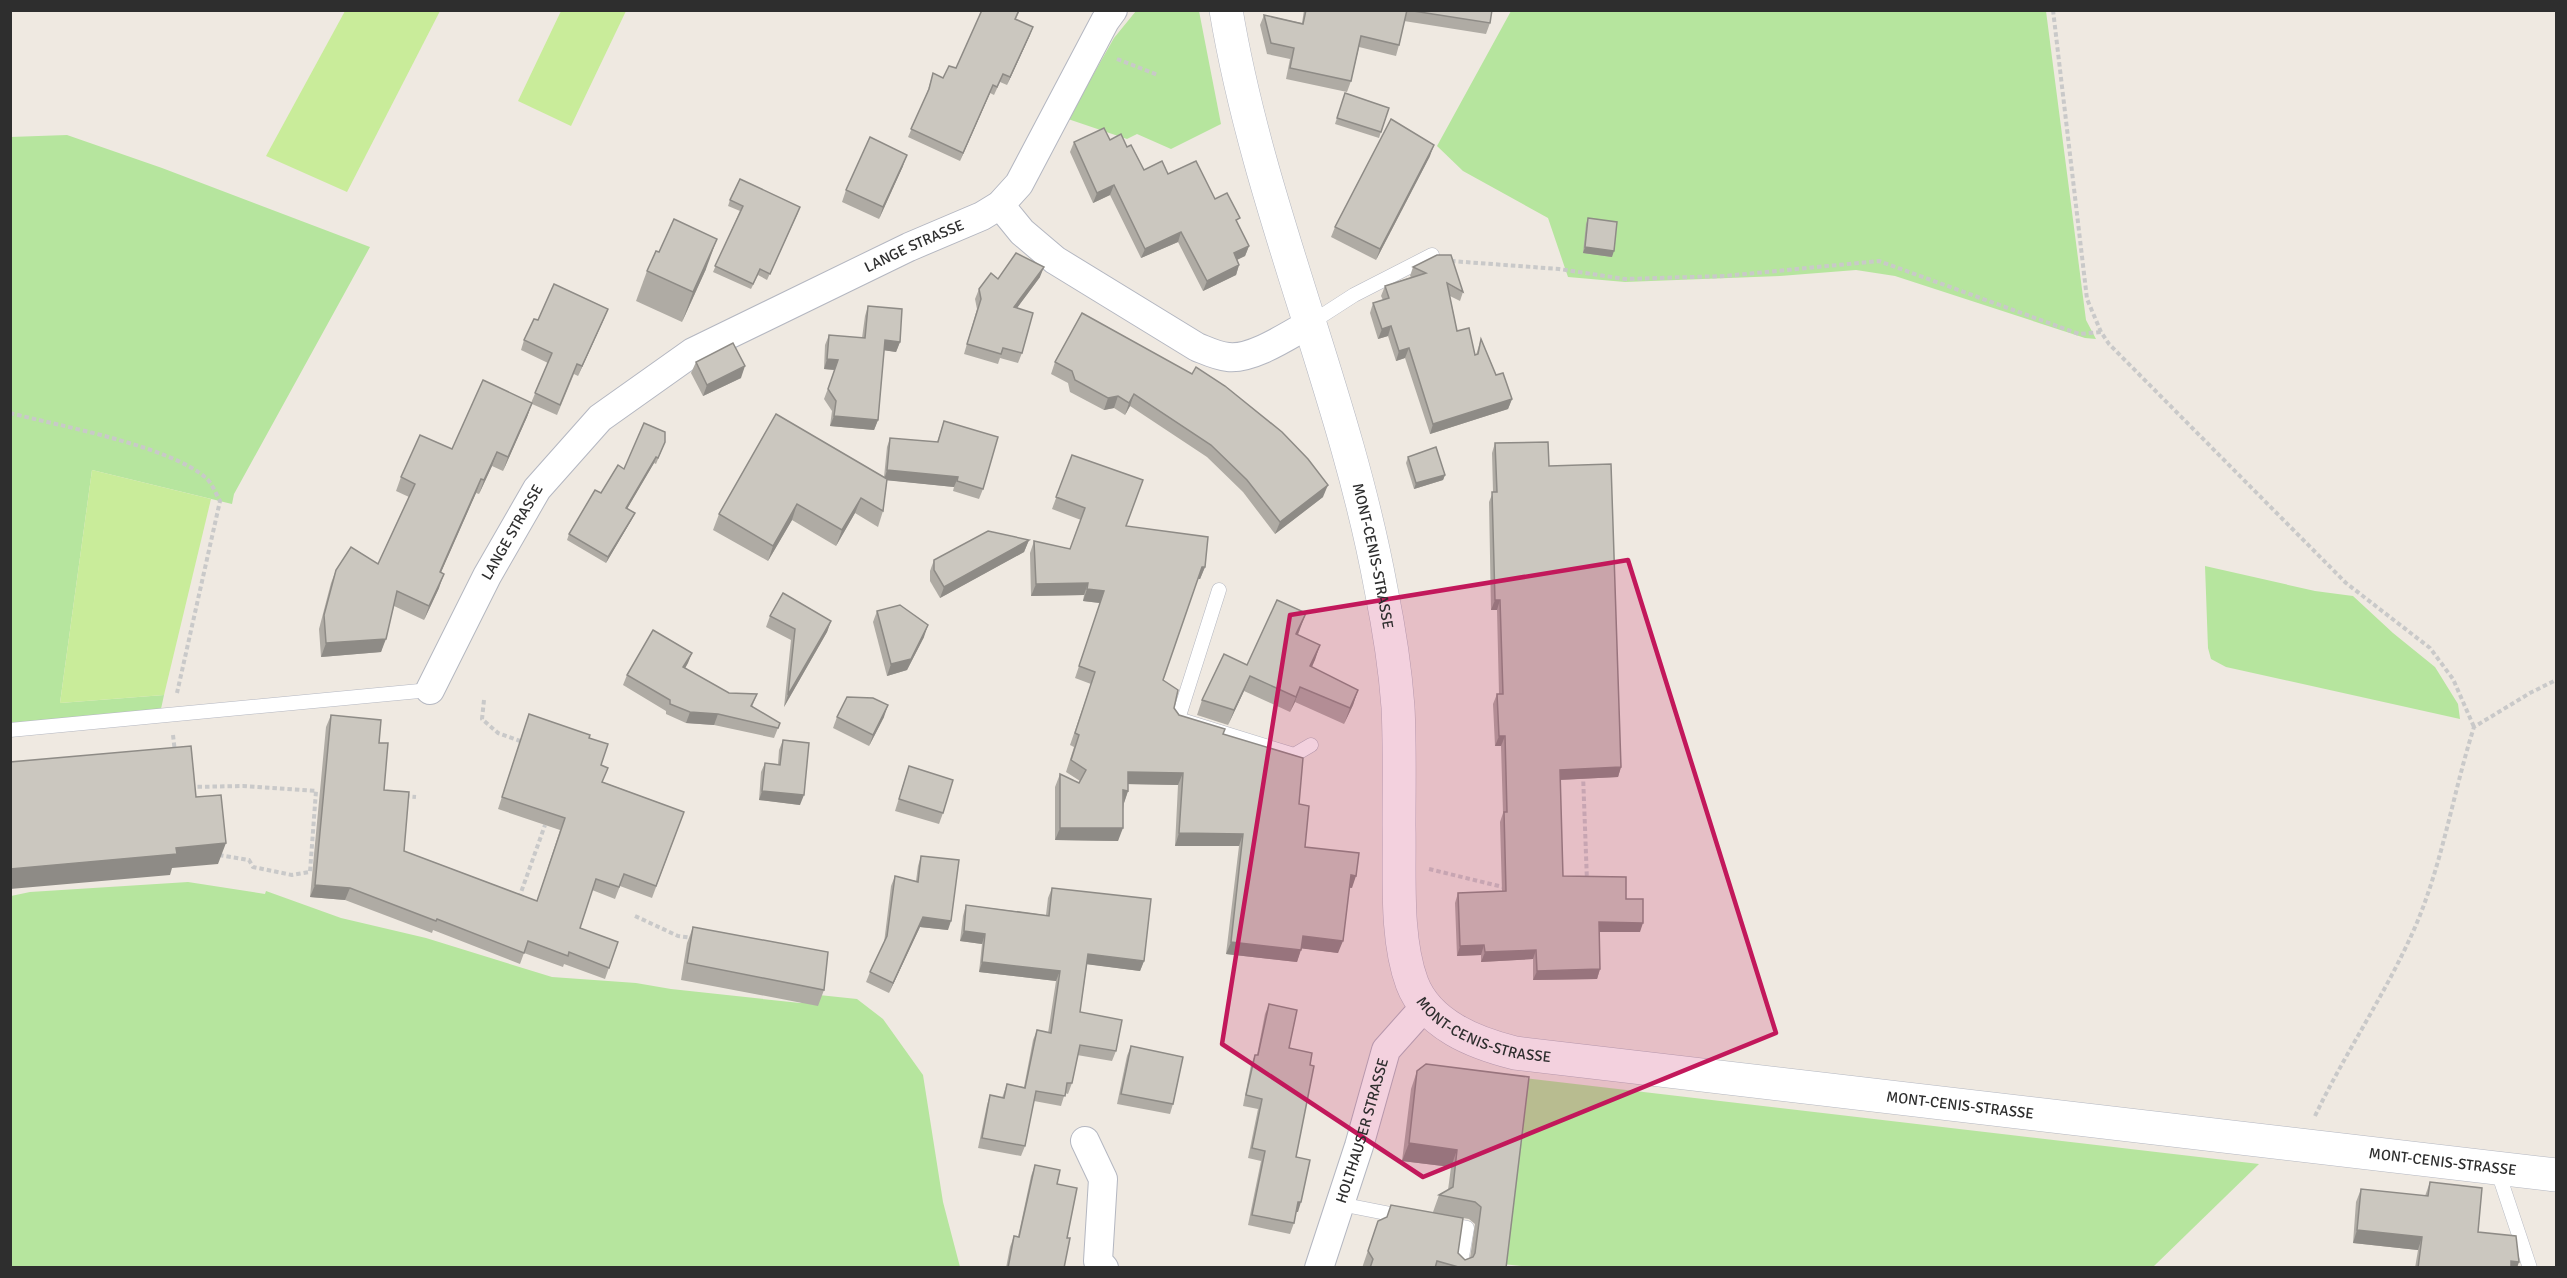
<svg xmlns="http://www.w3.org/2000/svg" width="2567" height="1278" font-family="Signika,sans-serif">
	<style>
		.green { fill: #b6e59e }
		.pitch { fill: #c9ec9a }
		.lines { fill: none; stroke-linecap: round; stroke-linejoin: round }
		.lane-casing { stroke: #b4b7c1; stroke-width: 15 }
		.street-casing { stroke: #b4b7c1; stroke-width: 30 }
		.secondary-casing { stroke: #b4b7c1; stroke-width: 34 }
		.path { stroke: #c9c9c9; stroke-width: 4; stroke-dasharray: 4.5 3; stroke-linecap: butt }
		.lane { stroke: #fff; stroke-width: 14 }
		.street { stroke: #fff; stroke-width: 28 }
		.secondary { stroke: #fff; stroke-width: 33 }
		.wall { fill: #afaba4; fill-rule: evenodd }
		.shaded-wall { fill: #8e8b86 }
		.building { fill: #cbc7bf; stroke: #8e8b86; stroke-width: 1.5 }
		.marked { fill: #c2185b; fill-opacity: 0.2; stroke: #c2185b; stroke-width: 4.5; stroke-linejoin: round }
		.labels { text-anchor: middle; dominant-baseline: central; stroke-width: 5; stroke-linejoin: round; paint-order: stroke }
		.street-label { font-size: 15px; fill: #2e2e2e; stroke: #fff }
	</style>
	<rect width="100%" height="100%" fill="#efe9e1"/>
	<g class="green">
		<path d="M1136,11H1199L1221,124L1171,149L1137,134L1127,139L1068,119L1114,38Z"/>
		<path d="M1511,11H2046L2086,320L2096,339L2085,338L1895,276L1856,270L1780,276L1625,282L1568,277L1548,218L1463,171L1437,146Z"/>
		<path d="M67,135L162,168L370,247L234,494L232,504L92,470L60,703L164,695L161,709L11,723L10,137Z"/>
		<path d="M2205,566L2315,591L2353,596L2393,633L2435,667L2458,704L2460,719L2226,667L2211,659L2208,648Z"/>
		<path d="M188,882L265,894L266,891L341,918L426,938L552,977L636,983L671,989L800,1003L819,995L857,999L883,1019L923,1075L943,1202L960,1267L11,1268V896L30,892Z"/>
		<path d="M1524,1078L2259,1164L2153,1267L1539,1268L1502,1264Z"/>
	</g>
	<g class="pitch">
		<path d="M345,11H440L347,192L266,156Z"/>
		<path d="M561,11H626L571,126L518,101Z"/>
		<path d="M92,470L211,499L164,695L60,703Z"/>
	</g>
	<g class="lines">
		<defs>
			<g id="lane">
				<path d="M1309,324L1354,295L1432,255"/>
				<path d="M1219,590L1178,719L1294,755L1311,745"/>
				<path d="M10,730L430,690"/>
				<path d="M2497,1169L2530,1268"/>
				<path d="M1340,1204L1406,1217"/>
				<path d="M1445,1224L1467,1228L1460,1268"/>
			</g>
			<g id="street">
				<path d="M1000,205L1022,232L1055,260L1197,347C1207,351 1217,356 1228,357C1252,360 1289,335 1309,324"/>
				<path id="s1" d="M430,690L487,576L537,489L600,418L693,352L909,247L982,216L1000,205L1019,184L1105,21L1113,10"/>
				<path d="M1085,1141L1103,1179L1098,1261L1104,1268"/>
				<path id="s2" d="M1319,1268L1359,1146L1386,1050L1426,1005"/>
			</g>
			<g id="secondary">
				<path id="s3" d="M1226,10C1259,208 1345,392 1381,589C1389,628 1395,667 1398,707C1400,746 1399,786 1399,826C1400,875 1395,937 1412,983C1428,1025 1475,1043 1515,1053L2556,1175"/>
			</g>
		</defs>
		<use href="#lane" class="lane-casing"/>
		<use href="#street" class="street-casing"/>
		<use href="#secondary" class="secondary-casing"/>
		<g class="path">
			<path d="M2053,10L2087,299L2101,332L2109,344L2346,583L2430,648L2453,679L2474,727"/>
			<path d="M1117,59L1158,75"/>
			<path d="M1451,261L1559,269L1625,279L1725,276L1879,261L2079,334L2101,332"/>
			<path d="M10,413C60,426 170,446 206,478C212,483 216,494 220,501L177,693"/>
			<path d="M484,700L482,719L498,733L520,741"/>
			<path d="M173,735L175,752"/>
			<path d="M1583,774L1587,881"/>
			<path d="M190,787L243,786L317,791"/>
			<path d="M405,796L416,797"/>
			<path d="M219,855L249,860L253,867L292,875L310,872L316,791"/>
			<path d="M1429,869L1507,888"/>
			<path d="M519,898L545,825"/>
			<path d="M635,916L678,936L693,938"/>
			<path d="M2315,1116C2346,1051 2387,992 2416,925C2443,861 2453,793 2474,727L2530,693L2556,680"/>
		</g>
		<use href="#lane" class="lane"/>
		<use href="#street" class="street"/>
		<use href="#secondary" class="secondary"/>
	</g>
	<g class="wall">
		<path d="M1020,10L1016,19L1030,35L1007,85L1000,82L994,95L990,93L960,161L908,137L927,93L933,73L943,78L956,68Z"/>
		<path d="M1304,10H1492L1490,23L1486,34L1404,21L1399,45L1396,56L1359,47L1351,81L1347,92L1286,79L1290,59L1267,54L1260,25L1264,15L1302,23Z"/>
		<path d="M1345,93L1389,108L1379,138L1335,124Z"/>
		<path d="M1110,140L1127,147L1144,170L1168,174L1215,199L1238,224L1249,246L1245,256L1237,260L1239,265L1236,275L1203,291L1178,242L1141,258L1110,195L1093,203L1070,152L1074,142Z"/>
		<path d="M1430,156L1376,260L1331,237L1335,227Z"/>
		<path d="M903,166L879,219L842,202L846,190Z"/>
		<path d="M730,200L798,213L767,280L758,275L751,289L713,272L740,211L728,206Z"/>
		<path d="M1588,218L1612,257L1583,253L1586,224Z"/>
		<path d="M1413,267L1463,292L1460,301L1450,296L1457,331L1475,355H1476L1481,339L1496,375L1512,399L1508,409L1430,434L1405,358L1396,361L1388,336L1378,339L1370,313L1373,303L1383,300L1381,296L1385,286L1411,277L1410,276Z"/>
		<path d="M706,269L682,322L636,301L647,271Z"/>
		<path d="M1040,277L1017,308L1022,353L1018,363L1000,358L998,364L964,354L977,309L975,299L979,289L998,279Z"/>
		<path d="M868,306L900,342L896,352L884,350L878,420L874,430L830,426L832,411L824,399L835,370L824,369L825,345L829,335L862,338L865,316Z"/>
		<path d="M608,309L578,376L574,374L557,415L532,404L527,417L503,471L492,466L479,494L476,493L441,572L439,588L424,620L394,606L381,652L321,657L319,629L331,583L336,570L378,564L409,497L396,491L401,477L531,403L548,363L521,350L524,340L538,320Z"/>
		<path d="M1082,313L1323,497L1275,534L1243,492L1207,457L1130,406L1125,415L1114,408L1104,410L1070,392L1068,383L1051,374L1055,362Z"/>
		<path d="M696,362L741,378L703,396L691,373Z"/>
		<path d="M944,421L983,489L979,499L953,491L954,487L887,480L883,511L878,527L855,513L836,546L792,520L768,561L713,530L719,514L884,477L887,447L890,438L937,442Z"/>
		<path d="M665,442L656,464L654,463L627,509L632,519L606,563L567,540L569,534L601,493L624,469Z"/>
		<path d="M1495,443L1549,466L1621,767L1618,777L1560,780L1563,876L1626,899L1640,932H1599L1600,969L1597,979L1533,980V959L1481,962V955L1457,956L1455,903L1458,893L1502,892L1500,822L1503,813L1501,746H1495L1493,704L1497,694H1499L1497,610H1491L1489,502L1493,492L1492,453Z"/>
		<path d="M1072,455L1126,526L1205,567L1200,579H1197L1163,680L1174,708L1179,715L1223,734L1299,804L1305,847L1352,888H1349L1338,953L1301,948L1297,962L1226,954L1239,846H1175L1178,785L1128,784V791L1124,803L1118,841L1055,840V787L1060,774L1079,783L1080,781L1066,772L1074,747L1070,745L1091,684L1075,678L1100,603L1083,601L1084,595L1031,596L1030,553L1034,541L1070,549L1081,520L1052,509Z"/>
		<path d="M1408,457L1445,475L1443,480L1414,489L1406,463Z"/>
		<path d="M1029,540L1024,552L940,598L930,581V571L934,560Z"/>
		<path d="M877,611L924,637L907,670L887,676L873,622Z"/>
		<path d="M770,616L831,621L827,632L784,707L791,640L766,627Z"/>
		<path d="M1300,629L1298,635L1320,645L1312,667L1358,690L1353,705L1344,724L1295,702L1290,712L1244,691L1228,725L1197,715L1202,700L1247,665Z"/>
		<path d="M692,653L685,668L729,693L757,694L752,707L780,723L774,738L714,725L686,723L666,714V711L623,685L627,675Z"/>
		<path d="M331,715L379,743L384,790L404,851L537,901L560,830L498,809L525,726L589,738L601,765L603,782L684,812L652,898L620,886L615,899L592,890L580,928L618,942L605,979L564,964L563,967L524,953L520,964L433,930L432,933L345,900L310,897L326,727Z"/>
		<path d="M837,717H884L869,746L833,728Z"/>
		<path d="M783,740L800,805L759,800L761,772L765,763L778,764L779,750Z"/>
		<path d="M909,766L943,813L939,824L895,811Z"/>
		<path d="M921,856L948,930L920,927L889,993L866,982L870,972L884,943L891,886L895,876L916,881L918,866Z"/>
		<path d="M1052,888L1144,961L1140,971L1087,964L1080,1012L1116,1051L1112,1061L1077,1055L1072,1083L1068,1094L1065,1093L1061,1106L1034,1101L1025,1146L1021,1156L978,1148L987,1105L990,1095L1002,1098L1007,1084L1024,1087L1033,1040L1037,1030L1048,1033L1056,981L979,972L982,944L960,941L963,916L966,905L1046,915L1048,898Z"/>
		<path d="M693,927L824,990L818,1006L681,980L687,943Z"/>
		<path d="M1269,1004L1289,1048L1310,1065L1296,1157L1298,1212H1296L1294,1223L1290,1234L1248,1225L1261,1161L1248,1158L1258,1109L1243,1106L1251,1065L1255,1055H1257L1265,1014Z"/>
		<path d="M1131,1046L1173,1104L1170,1114L1117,1104L1127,1056Z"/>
		<path d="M1426,1064L1506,1268H1362L1378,1221L1433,1212L1439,1195L1448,1190L1451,1167L1402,1161L1411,1089L1417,1071ZM1463,1218L1469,1219L1475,1224L1470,1258L1465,1260L1458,1253Z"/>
		<path d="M1035,1165L1067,1238L1064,1268H1006L1010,1247L1014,1236L1018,1237L1031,1176Z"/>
		<path d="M2430,1182L2478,1232L2517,1268H2415L2418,1250L2353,1243L2356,1202L2361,1189L2425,1196Z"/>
	</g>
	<g class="shaded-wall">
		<path d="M1033,27L1030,35L1007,85L1010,77Z"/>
		<path d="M993,85L990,93L960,161L963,153Z"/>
		<path d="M1434,145L1430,156L1376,260L1380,249Z"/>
		<path d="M907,155L903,166L879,219L883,207Z"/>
		<path d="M1114,185L1110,195L1093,203L1097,193Z"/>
		<path d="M1181,232L1178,242L1141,258L1145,249Z"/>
		<path d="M717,239L706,269L682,322L693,292Z"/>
		<path d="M1249,246L1245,256L1230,263L1234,253Z"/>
		<path d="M1585,247L1614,251L1612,257L1583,253Z"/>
		<path d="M1239,265L1236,275L1203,291L1207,281Z"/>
		<path d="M1044,267L1040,277L1011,316L1014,307Z"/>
		<path d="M608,309L604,319L578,376L582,366Z"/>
		<path d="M1391,326L1388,336L1378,339L1382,329Z"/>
		<path d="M885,340L900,342L896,352L882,350Z"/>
		<path d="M1409,348L1405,358L1396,361L1399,351Z"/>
		<path d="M827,359L838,360L835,370L824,369Z"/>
		<path d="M745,366L741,378L703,396L707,385Z"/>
		<path d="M1134,394L1130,406L1125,415L1129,403Z"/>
		<path d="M1118,396L1114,408L1104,410L1108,398Z"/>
		<path d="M1512,399L1508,409L1430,434L1433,424Z"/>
		<path d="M532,403L527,417L503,471L508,457Z"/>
		<path d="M834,416L878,420L874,430L830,426Z"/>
		<path d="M497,452L492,466L479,494L484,480Z"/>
		<path d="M656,457L654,463L624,514L626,508Z"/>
		<path d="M887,470L958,477L954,487L884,480Z"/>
		<path d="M1445,475L1443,480L1414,489L1416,483Z"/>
		<path d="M481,479L476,493L435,586L446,558Z"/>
		<path d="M1328,485L1323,497L1275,534L1280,522Z"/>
		<path d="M861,498L855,513L836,546L842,530Z"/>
		<path d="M797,504L792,520L768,561L773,546Z"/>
		<path d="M635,513L632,519L606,563L608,557Z"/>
		<path d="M1029,540L1024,552L940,598L944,587Z"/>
		<path d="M1202,567H1205L1200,579H1197Z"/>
		<path d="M444,574L439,588L424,620L429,606Z"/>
		<path d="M1088,583L1084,595L1031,596L1036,584Z"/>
		<path d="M1087,589L1104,591L1100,603L1083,601Z"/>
		<path d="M1495,600H1500L1497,610H1491Z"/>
		<path d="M1306,613L1300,629L1291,649L1296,634Z"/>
		<path d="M831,621L827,632L784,707L788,695Z"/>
		<path d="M928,625L924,637L907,670L887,676L891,664Z"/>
		<path d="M386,639L381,652L321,657L326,643Z"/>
		<path d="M1320,645L1315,660L1305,681L1310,666Z"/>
		<path d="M692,653L688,663L680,677L683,667Z"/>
		<path d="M1250,676L1244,691L1228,725L1234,710Z"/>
		<path d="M1300,687L1295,702L1290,712Z"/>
		<path d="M1358,690L1353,705L1344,724L1350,708Z"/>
		<path d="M888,705L884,717L869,746L873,735Z"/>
		<path d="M690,712L718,714L714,725L686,723Z"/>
		<path d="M1499,736H1505L1501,746H1495Z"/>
		<path d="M1621,767L1618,777L1557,780L1560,770Z"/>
		<path d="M1128,772L1183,773L1178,785L1124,784Z"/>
		<path d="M1123,790L1128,791L1124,803Z"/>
		<path d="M762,791L804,795L800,805L759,800Z"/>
		<path d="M1060,828H1123L1118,841L1055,840Z"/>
		<path d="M1179,833L1243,834L1239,846H1175Z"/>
		<path d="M226,843L218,864L172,868L170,875L10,889V869L176,848Z"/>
		<path d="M1351,875L1356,876L1352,888L1347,887Z"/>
		<path d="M315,885L350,888L345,900L310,897Z"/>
		<path d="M923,917L951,921L948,930L920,927L889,993L893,983Z"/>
		<path d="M1599,922L1643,923L1640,932H1595Z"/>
		<path d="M964,931L985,934L982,944L960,941Z"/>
		<path d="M1303,936L1343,941L1338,953L1298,948Z"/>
		<path d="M1231,942L1301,950L1297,962L1226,954Z"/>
		<path d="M1484,945L1481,955L1457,956L1460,946Z"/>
		<path d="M1536,950L1533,959L1481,962L1485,952Z"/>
		<path d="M1088,954L1144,961L1140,971L1085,964Z"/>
		<path d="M982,962L1060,971L1056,981L979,972Z"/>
		<path d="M1600,969L1597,979L1533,980L1537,971Z"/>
		<path d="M1409,1143L1457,1150L1451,1167L1402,1161Z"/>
		<path d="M1298,1202H1301L1298,1212H1294Z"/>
		<path d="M2357,1230L2422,1237L2418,1250L2353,1243Z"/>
		<path d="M2511,1261L2519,1262L2517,1268H2509Z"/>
	</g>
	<g class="building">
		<path d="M982,10H1019L1015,19L1033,27L1010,77L1003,74L997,87L993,85L963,153L911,129L929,89L933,73L943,78L949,66L956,68Z"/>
		<path d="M1306,10H1407L1399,45L1361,36L1351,81L1290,68L1294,48L1271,43L1264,15L1303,24Z"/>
		<path d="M1407,10H1492L1490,23Z"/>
		<path d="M1345,93L1389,108L1381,132L1337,118Z"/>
		<path d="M1391,119L1434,145L1380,249L1335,227Z"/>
		<path d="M1104,128L1110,140L1121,134L1127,147L1131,145L1144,170L1162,161L1168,174L1196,161L1215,199L1227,193L1240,218L1236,220L1249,246L1234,253L1239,265L1207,281L1181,232L1145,249L1114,185L1097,193L1074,142Z"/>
		<path d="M870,137L907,155L883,207L846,190Z"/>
		<path d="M740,179L800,207L770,274L760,269L753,284L715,266L743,206L730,200Z"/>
		<path d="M1588,218L1617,222L1614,251L1585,247Z"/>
		<path d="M674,219L717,239L693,292L647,271L656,251L659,252Z"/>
		<path d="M1016,253L1044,267L1014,307L1033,313L1022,353L1003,348L1001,354L967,344L981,299L979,289L991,273L998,279Z"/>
		<path d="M1437,255H1451L1463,292L1447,283L1457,331L1469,328L1475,355L1478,354L1481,339L1496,375L1503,373L1512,399L1433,424L1409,348L1399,351L1391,326L1382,329L1373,303L1389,298L1385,286L1426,273L1413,267Z"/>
		<path d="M554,284L608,309L582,366L577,364L560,405L535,393L552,353L524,340L534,319L538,320Z"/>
		<path d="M868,306L902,309L900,342L885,340L878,420L834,416L836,401L828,389L838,360L827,359L829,335L865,338Z"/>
		<path d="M1082,313L1192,374L1196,367L1225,386L1282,432L1308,459L1328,485L1280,522L1247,480L1211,445L1134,394L1129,403L1118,396L1108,398L1075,380L1072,371L1055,362Z"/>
		<path d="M733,343L745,366L707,385L696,362Z"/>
		<path d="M483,380L532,403L508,457L497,452L484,480L481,479L446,558L440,572L444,574L429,606L397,591L386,639L326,643L324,615L336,570L351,547L378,564L415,484L401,477L420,435L452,449Z"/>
		<path d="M776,414L887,479L883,511L861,498L842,530L797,504L773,546L719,514Z"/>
		<path d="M944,421L998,437L983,489L957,481L958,477L887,470L890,438L938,442Z"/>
		<path d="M644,423L665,432V442L658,458L656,457L626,508L635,513L608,557L569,534L595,490L601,493L618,465L624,469Z"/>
		<path d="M1548,442L1549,466L1611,464L1621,767L1560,770L1563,876L1626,877V899H1643V923L1599,922L1600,969L1537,971L1536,950L1485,952L1484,945L1460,946L1458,893L1506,891L1504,812H1507L1505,736H1499L1497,694H1503L1500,600H1495L1492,492H1497L1495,443Z"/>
		<path d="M1436,447L1445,475L1416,483L1408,457Z"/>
		<path d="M1072,455L1143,480L1126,526L1208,537L1205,567H1202L1163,680L1178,690L1174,708L1179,715L1225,729L1223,734L1303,758L1299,804L1309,806L1305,847L1359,853L1356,876L1351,875L1343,941L1303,936L1301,950L1231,942L1243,834L1179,833L1183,773L1128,772V791L1123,790V828H1060V774L1079,783L1086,770L1071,760L1079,735L1075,733L1095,672L1079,666L1104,591L1087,589L1088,583L1036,584L1034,541L1070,549L1085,508L1056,497Z"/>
		<path d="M988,531L1029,540L944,587L934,570V560Z"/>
		<path d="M783,593L831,621L788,695L795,629L770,616Z"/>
		<path d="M1277,600L1306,613L1296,634L1320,645L1310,666L1358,690L1350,708L1300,687L1296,697L1250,676L1234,710L1202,700L1224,654L1247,665Z"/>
		<path d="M900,605L928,625L911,659L891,664L877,611Z"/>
		<path d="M653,630L692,653L683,667L729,693L757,694L751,706L780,723L778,728L718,714L690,712L670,704V700L627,675Z"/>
		<path d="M847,697L873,698L888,705L873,735L837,717Z"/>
		<path d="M529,714L590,735L589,738L608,744L601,765L608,768L602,782L684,812L656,886L624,874L619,887L596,879L580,928L618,942L609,968L569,952L568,956L528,941L524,953L437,919L436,921L350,888L315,885L331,715L381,720L379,743H388L384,790L409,792L404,851L537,901L565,818L502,797Z"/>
		<path d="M783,740L809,743L804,795L762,791L765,763L780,765Z"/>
		<path d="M191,746L196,797L221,795L226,843L176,848L177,854L10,869V762Z"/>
		<path d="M909,766L953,780L943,813L899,799Z"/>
		<path d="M921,856L959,860L951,921L923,917L893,983L870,972L887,936L895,876L918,882Z"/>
		<path d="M1052,888L1151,899L1144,961L1088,954L1080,1012L1122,1020L1116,1051L1080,1045L1072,1083H1067L1065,1096L1036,1091L1025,1146L982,1138L990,1095L1004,1098L1007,1084L1025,1088L1037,1030L1051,1033L1060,971L982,962L985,934L964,931L966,905L1049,916Z"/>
		<path d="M693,927L828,952L824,990L687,963Z"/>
		<path d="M1269,1004L1297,1010L1289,1048L1312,1053L1310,1065L1314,1066L1296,1157L1310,1160L1301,1202H1298L1294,1223L1252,1215L1265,1151L1252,1148L1262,1099L1246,1095L1255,1055H1258Z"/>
		<path d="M1131,1046L1183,1057L1173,1104L1121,1094Z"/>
		<path d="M1426,1064L1529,1077L1506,1268H1462L1437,1261L1435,1268H1370L1373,1259L1368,1251L1378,1221L1387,1217L1391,1205L1463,1218L1458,1253L1465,1260L1473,1257L1475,1253L1481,1207L1475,1202L1439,1195L1453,1187L1457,1150L1409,1143L1417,1071Z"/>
		<path d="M1035,1165L1060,1170L1057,1184L1077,1188L1067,1238H1070L1064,1268H1008L1014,1236L1019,1237Z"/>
		<path d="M2430,1182L2482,1188L2478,1232L2516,1236L2519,1262L2511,1261V1268H2418L2422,1237L2357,1230L2361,1189L2428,1196Z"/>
	</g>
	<path class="marked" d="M1628,560L1776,1033L1423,1177L1222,1044L1290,615Z"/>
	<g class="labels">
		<g class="street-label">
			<text stroke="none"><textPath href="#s1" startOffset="682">LANGE STRASSE</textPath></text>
			<text stroke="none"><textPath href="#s1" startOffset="178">LANGE STRASSE</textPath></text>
			<text stroke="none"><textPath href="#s3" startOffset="566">MONT-CENIS-STRASSE</textPath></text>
			<text stroke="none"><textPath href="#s3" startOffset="1088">MONT-CENIS-STRASSE</textPath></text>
			<text stroke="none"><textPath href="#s3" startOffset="1574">MONT-CENIS-STRASSE</textPath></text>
			<text stroke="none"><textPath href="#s2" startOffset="144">HOLTHAUSER STRASSE</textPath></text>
			<text stroke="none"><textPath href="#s3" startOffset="2060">MONT-CENIS-STRASSE</textPath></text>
		</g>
	</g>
	<rect width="2567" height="1278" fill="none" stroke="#2e2e2e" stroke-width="24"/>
</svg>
